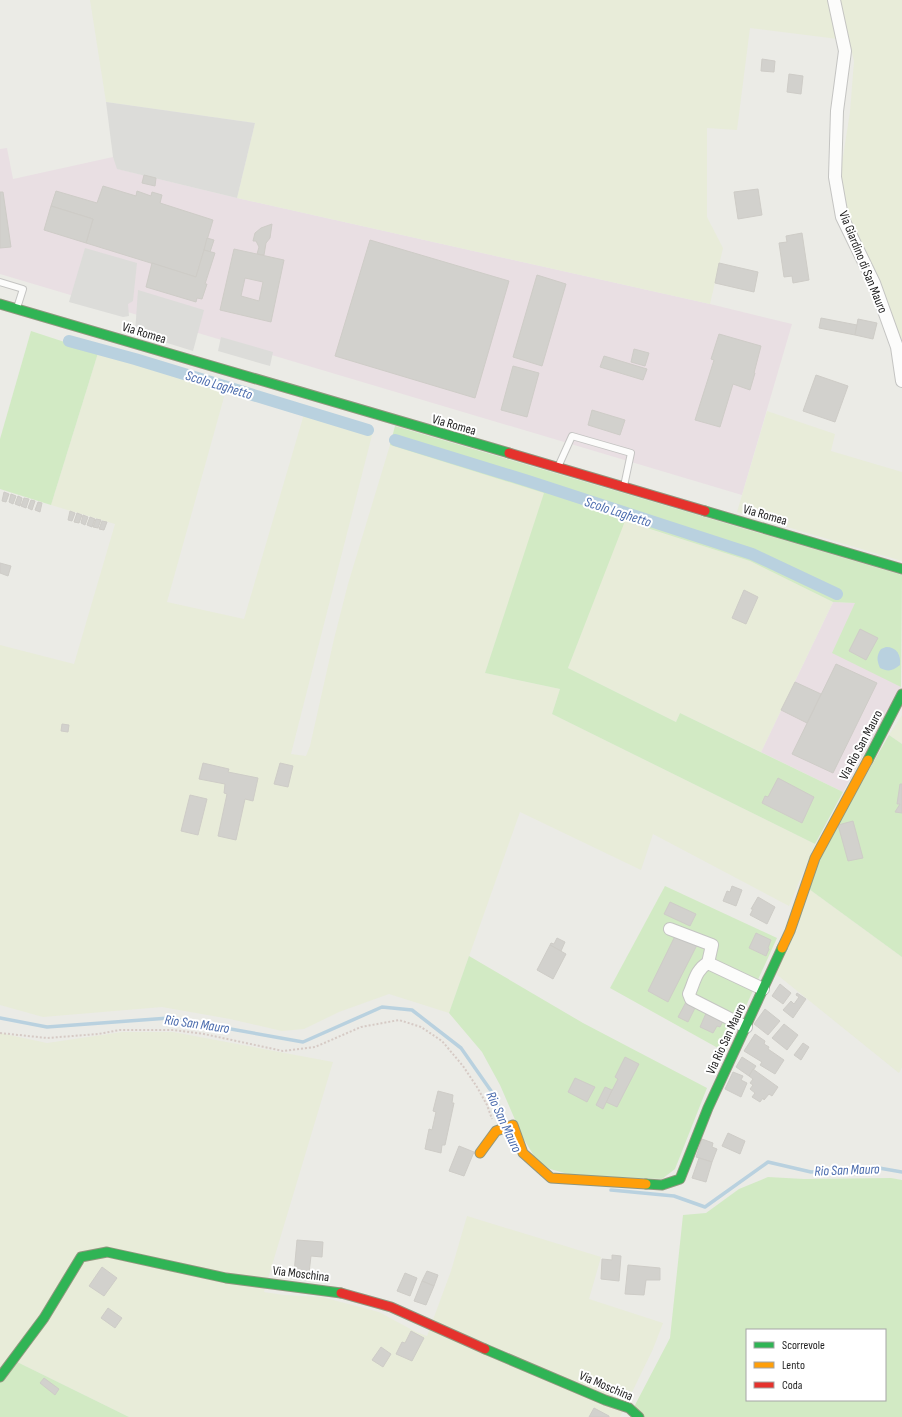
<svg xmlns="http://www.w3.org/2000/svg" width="902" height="1417" font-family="'Sofia Sans Condensed',sans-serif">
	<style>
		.industrial { fill: #e9dfe3 }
		.farmland { fill: #e8ecd9 }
		.grass { fill: #d2eac4; fill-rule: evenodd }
		.parking { fill: #dcdcd9 }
		.water { fill: #b9d1df }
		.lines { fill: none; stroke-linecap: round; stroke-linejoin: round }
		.stream { stroke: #b9d1df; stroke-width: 3.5 }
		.canal { stroke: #b9d1df; stroke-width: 12 }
		.building { fill: #d2d1cd; stroke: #ceccc7; fill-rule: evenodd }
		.lane-casing { stroke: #c4c4c2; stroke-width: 8 }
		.street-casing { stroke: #c4c4c2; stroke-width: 14 }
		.fast-casing { stroke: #90967e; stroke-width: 11 }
		.slow-casing { stroke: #90967e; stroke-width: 11 }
		.jam-casing { stroke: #90967e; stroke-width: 11 }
		.path { stroke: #d6cac5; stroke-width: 2; stroke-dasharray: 2 2; stroke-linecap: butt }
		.lane { stroke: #fcfcfb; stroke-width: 6 }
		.street { stroke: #fcfcfb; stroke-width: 12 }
		.fast { stroke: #30b455; stroke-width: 9 }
		.slow { stroke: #ff9f0a; stroke-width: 9 }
		.jam { stroke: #e5322d; stroke-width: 9 }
		.labels { text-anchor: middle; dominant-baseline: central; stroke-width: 4; stroke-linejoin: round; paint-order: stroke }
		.street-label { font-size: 13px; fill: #1d1d1d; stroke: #fff }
		.water-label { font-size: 14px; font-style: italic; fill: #4a6bad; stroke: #fff }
	</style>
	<rect width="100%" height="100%" fill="#ebebe6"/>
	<g class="industrial">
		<path d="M7,148L13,179L113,157L118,169L237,198L710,304L792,324L742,495L0,274V149Z"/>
		<path d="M833,602L856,603L901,687L843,792L761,752Z"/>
	</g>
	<g class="farmland">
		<path d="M90,0H830L838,39L750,28L737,130L707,128V217L723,248L710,304L237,198L255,123L106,102Z"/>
		<path d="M840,0H902V353L890,308L852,223L839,182L850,112L854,61Z"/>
		<path d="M98,353L226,390L167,602L244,619L304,414L372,435L291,754L306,756L310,746L334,639L348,584L390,445L545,493L485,673L560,689L552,714L815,844L789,906L653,834L641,870L520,812L449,1013L389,994L339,1012L304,1029L282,1031L230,1019L162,1007L43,1017L0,1005V645L74,664L115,524L51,505Z"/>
		<path d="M767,411L835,434L831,451L902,472V561L737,512Z"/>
		<path d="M624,521L750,561L833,602L761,752L680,713L676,722L568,668Z"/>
		<path d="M902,715V744L889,735Z"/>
		<path d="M809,889L902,957V1067L899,1073L775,973Z"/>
		<path d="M122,1032H173L333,1062L264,1292L284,1295L322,1297L379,1312L416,1332L427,1336L451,1271L467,1216L601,1257L589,1299L663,1323L653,1349L620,1417H129L9,1358L0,1369V1033L47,1043Z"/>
	</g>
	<g class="grass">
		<path d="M31,331L98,353L51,505L0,489V439Z"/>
		<path d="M395,426L902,575L901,687L832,653L855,603L833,602L750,561L625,521L568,668L676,722L680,713L843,792L815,844L552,714L560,689L485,673L544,493L390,445Z"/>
		<path d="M889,735L902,744V957L809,889L821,853Z"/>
		<path d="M665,886L777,938L725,1052L610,988Z"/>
		<path d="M469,956L583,1023L707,1088L675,1169L662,1179L572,1175L550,1169L536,1159L523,1138L500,1085L482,1052L449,1013Z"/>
		<path d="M768,1177L804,1179L891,1178L902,1180V1417H644L634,1407L670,1338L683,1215L706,1213L739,1189ZM747,1330H885V1400H747Z"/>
		<path d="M9,1358L129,1417H0V1369Z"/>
	</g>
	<g class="parking">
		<path d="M106,102L255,123L237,198L117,169L113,157Z"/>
		<path d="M85,248L137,263L133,301L128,304L129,316L123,317L69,302Z"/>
		<path d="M138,290L204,310L193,351L135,333Z"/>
		<path d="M221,337L273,352L270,366L218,351Z"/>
	</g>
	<path class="water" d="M886,647C897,647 901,655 900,665C893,671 888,672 880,668C877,661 876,656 881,649Z"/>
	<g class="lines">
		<g class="stream">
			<path d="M0,1018L47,1027L169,1018L303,1042L382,1007L412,1010L461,1048L496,1098L505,1124"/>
			<path d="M611,1190L674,1196L705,1207L768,1162L811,1172L879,1168L902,1172"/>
		</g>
		<g class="canal">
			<path d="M69,341L135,359L368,430"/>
			<path d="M395,440L528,481L752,554L837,594"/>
		</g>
	</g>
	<g class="building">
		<path d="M762,59L775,61L774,72L761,71Z"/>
		<path d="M789,74L803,76L801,94L787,92Z"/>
		<path d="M144,175L156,178L155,186L142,183Z"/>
		<path d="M103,186L136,196L137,191L151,196L152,192L162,195L160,203L213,220L196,277L86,243L93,219L51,206L56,191L97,203Z"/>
		<path d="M758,189L762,215L738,219L734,192Z"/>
		<path d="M0,192H3L11,247L0,248Z"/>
		<path d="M51,206L93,219L86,243L44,230Z"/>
		<path d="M272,224L270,238L266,243L264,255L257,254L259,247L256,241H253L255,233L261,228Z"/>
		<path d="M802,233L809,280L793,283L792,276L784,277L779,243L787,242L786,236Z"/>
		<path d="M207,238L214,240L210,252L204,250Z"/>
		<path d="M370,240L509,281L475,398L335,356Z"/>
		<path d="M234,249L284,260L271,322L220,310ZM245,278L263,282L259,301L241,296Z"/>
		<path d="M204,250L215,253L205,284H207L202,299L197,298L196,302L146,287L152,263L196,277Z"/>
		<path d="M719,263L758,272L754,292L715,283Z"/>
		<path d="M537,275L566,284L542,366L513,357Z"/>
		<path d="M821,318L857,325L855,335L819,328Z"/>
		<path d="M858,319L877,323L873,339L855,335Z"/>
		<path d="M719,334L761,346L754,373H755L750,390L733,384L720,427L695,420L714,360L711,359Z"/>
		<path d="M634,349L649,353L645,366L631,362Z"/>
		<path d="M604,356L647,369L643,380L600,367Z"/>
		<path d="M513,366L539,373L527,417L501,410Z"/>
		<path d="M816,375L848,386L835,422L803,411Z"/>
		<path d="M592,410L625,420L620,435L588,425Z"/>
		<path d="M4,492L9,494L6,502L2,501Z"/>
		<path d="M11,494L16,496L13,504L9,502Z"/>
		<path d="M18,496L22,498L20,506L15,504Z"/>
		<path d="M24,498L29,499L26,508L21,506Z"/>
		<path d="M31,500L35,501L32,510L28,508Z"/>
		<path d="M38,502L42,503L40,512L35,510Z"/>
		<path d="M70,511L75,513L72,521L68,520Z"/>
		<path d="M77,513L82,515L79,523L74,522Z"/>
		<path d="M83,515L88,517L85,525L81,523Z"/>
		<path d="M90,517L95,519L92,527L87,525Z"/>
		<path d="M96,519L101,520L98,528L93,527Z"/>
		<path d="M102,521L107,522L104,530L99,529Z"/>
		<path d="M0,563L11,566L8,576L0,573Z"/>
		<path d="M744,590L758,597L746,624L732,618Z"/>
		<path d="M860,629L878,638L866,660L849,651Z"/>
		<path d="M836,664L877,683L833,773L792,754Z"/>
		<path d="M795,682L821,694L807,723L781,710Z"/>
		<path d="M62,724L69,725L68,732L61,731Z"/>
		<path d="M203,763L229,769L228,772L258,778L253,801L245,799L236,840L218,836L227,794L224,793L225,784L199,779Z"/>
		<path d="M280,763L293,766L288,787L274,784Z"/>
		<path d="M778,778L814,797L802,823L762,803L765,796L768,797Z"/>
		<path d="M900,784H902V813L895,812L900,804H897Z"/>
		<path d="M190,795L207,799L198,835L181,831Z"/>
		<path d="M853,821L863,858L848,861L838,825Z"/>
		<path d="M732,886L742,890L736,906L723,901L727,891L730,892Z"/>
		<path d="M758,897L775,907L767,924L750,915L753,909H751Z"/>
		<path d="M670,902L696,914L690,926L664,914Z"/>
		<path d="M756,933L771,940L768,948L769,949L766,956L749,948Z"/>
		<path d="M676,934L697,945L668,1002L648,991Z"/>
		<path d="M557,938L565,942L561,951L550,945L551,943L554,944Z"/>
		<path d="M550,945L566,954L553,979L537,970Z"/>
		<path d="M780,984L791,993L783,1004L772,996Z"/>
		<path d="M797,993L806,999L793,1018L783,1010L791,1001L794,1004L799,997L796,995Z"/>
		<path d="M686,1002L696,1006L688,1022L678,1017Z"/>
		<path d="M765,1009L780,1021L768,1035L754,1024Z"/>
		<path d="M707,1011L724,1019L720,1027L717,1026L713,1033L700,1027Z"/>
		<path d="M784,1024L798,1035L787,1050L772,1038Z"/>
		<path d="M755,1034L765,1041L764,1044L769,1047L768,1049L784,1060L775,1074L760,1065L762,1062L744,1051Z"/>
		<path d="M803,1043L809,1047L801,1060L794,1055Z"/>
		<path d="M625,1057L639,1064L617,1107L606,1102L618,1079L615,1077Z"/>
		<path d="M742,1057L756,1066L749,1076L736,1067Z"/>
		<path d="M753,1069L778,1087L772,1096L769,1094L764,1100L763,1098L760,1102L752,1097L755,1093L750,1089L753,1085L750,1083L753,1079L749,1076Z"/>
		<path d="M733,1072L743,1076L741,1080L747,1083L741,1097L725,1089Z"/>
		<path d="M575,1078L595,1087L587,1102L568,1092Z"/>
		<path d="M605,1087L612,1090L603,1109L596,1105Z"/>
		<path d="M438,1091L453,1095L452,1103H454L445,1145H442L441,1153L425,1149L429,1129L432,1130L436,1112L433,1111Z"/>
		<path d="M728,1133L745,1141L740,1154L722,1146Z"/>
		<path d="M702,1139L713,1143L712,1147L717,1149L712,1162L696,1157Z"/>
		<path d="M459,1146L474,1152L464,1176L449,1171Z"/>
		<path d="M699,1158L712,1162L706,1182L692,1178Z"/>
		<path d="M297,1240L323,1242L322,1257L311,1256L309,1273H294Z"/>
		<path d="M612,1255L621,1256L619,1281L601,1279L602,1259L612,1260Z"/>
		<path d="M628,1265L660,1268V1280H646L644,1295L625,1294Z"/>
		<path d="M102,1267L117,1278L104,1296L89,1286Z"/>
		<path d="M427,1271L438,1275L434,1286L422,1281Z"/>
		<path d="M405,1273L417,1278L410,1296L397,1291Z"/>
		<path d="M422,1281L434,1286L426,1305L414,1301Z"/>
		<path d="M108,1308L122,1318L115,1328L101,1318Z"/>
		<path d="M411,1331L424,1338L412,1361L396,1354L402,1342L405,1343Z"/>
		<path d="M381,1347L391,1354L383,1367L372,1360Z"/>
		<path d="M44,1378L59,1389L55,1395L40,1383Z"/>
		<path d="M594,1408L609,1416V1417H589Z"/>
	</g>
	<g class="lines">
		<defs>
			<g id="lane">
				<path d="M0,282L23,289L17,308"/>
				<path d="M558,467L572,436L631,453L624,486"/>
			</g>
			<g id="street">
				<path d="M834,0L845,51L837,111L835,177L842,217L874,283L897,347L902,381"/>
				<path d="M670,929L712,945L708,963L763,989"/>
				<path d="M708,963C696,969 694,983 689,994L691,999L746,1027"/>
			</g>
			<g id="fast">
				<path d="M0,304L509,453"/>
				<path d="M705,511L902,569"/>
				<path d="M868,760L902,694"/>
				<path d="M646,1184L662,1185L680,1179L708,1108L782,948"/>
				<path d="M485,1349L605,1400L629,1408L639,1417"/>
				<path d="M0,1377L44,1318L81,1257L107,1252L226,1278L341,1293"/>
			</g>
			<g id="slow">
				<path d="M782,948L790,931L815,858L868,760"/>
				<path d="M480,1153L496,1131L513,1125L523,1153L551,1178L646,1184"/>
			</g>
			<g id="jam">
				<path d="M509,453L705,511"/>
				<path d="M341,1293L391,1307L485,1349"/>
			</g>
		</defs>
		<use href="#lane" class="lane-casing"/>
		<use href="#street" class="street-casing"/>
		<use href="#fast" class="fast-casing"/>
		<use href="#slow" class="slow-casing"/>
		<use href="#jam" class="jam-casing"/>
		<path class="path" d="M0,1033L47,1038L98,1034L120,1030H174L204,1034L283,1051L315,1047L361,1027L399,1020L421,1027L442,1041L463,1066L477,1087L487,1105L492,1119"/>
		<use href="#lane" class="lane"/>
		<use href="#street" class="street"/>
		<use href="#fast" class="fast"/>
		<use href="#slow" class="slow"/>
		<use href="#jam" class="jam"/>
	</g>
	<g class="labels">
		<g class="street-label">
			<text transform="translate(863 262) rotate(68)">Via Giardino di San Mauro</text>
			<text transform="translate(144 333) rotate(17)">Via Romea</text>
			<text transform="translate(454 425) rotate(16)">Via Romea</text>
			<text transform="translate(765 515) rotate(16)">Via Romea</text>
			<text transform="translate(861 745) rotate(-62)">Via Rio San Mauro</text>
			<text transform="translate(726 1039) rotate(-65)">Via Rio San Mauro</text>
			<text transform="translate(301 1274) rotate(7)">Via Moschina</text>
			<text transform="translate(606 1386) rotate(23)">Via Moschina</text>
		</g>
		<g class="water-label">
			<text transform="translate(219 385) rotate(17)">Scolo Laghetto</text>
			<text transform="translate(618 512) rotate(18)">Scolo Laghetto</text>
			<text transform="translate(197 1024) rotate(8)">Rio San Mauro</text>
			<text transform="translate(504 1122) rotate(65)">Rio San Mauro</text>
			<text transform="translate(847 1170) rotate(-2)">Rio San Mauro</text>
		</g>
	</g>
	<rect x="746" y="1329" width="140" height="72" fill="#ffffff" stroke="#a5a5a5"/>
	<rect x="754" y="1342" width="20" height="6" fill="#30b455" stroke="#a5a5a5"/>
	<text x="782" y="1349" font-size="12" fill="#1d1d1d">Scorrevole</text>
	<rect x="754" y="1362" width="20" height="6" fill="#ff9f0a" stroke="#a5a5a5"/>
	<text x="782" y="1369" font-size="12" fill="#1d1d1d">Lento</text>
	<rect x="754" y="1382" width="20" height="6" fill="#e5322d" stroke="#a5a5a5"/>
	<text x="782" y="1389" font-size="12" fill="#1d1d1d">Coda</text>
</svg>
